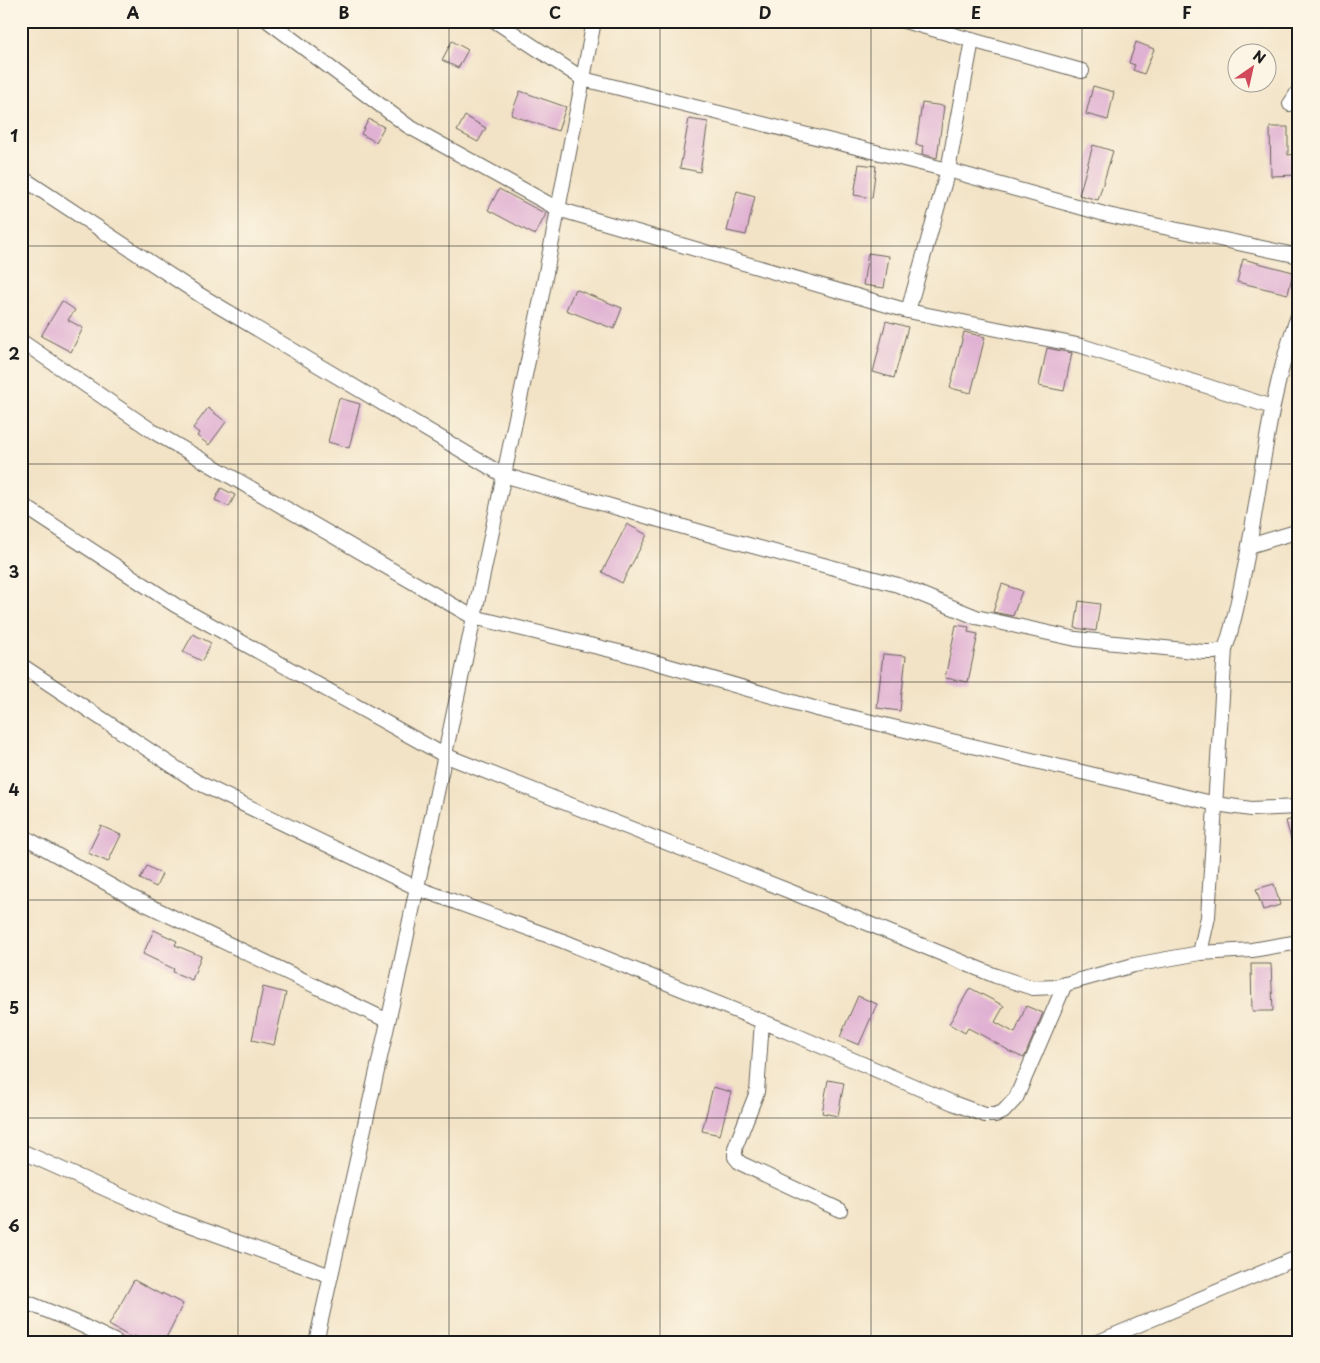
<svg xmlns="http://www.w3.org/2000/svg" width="1320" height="1363" font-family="'Playpen Sans',sans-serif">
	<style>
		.building { fill: #e0b1d3 }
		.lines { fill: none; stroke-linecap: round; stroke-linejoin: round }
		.minor-casing { stroke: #676258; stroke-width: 16 }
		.minor { stroke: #fff; stroke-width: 14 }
		.grid { fill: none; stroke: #1c1c1c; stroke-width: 1; stroke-opacity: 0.55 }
		.neatline { fill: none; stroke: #1c1c1c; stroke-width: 2 }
		.grid-label { font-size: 16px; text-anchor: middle; font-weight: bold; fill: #1c1c1c }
	</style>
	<rect width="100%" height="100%" fill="#fcf5e5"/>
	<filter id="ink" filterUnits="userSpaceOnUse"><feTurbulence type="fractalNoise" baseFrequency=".02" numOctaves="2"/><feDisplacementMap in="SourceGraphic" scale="10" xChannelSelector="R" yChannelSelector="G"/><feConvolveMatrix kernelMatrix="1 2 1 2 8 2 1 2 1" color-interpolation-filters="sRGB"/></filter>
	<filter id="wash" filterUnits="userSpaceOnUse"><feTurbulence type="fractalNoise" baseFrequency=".0096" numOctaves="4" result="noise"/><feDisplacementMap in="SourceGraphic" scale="20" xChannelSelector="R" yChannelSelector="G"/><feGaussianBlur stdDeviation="1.12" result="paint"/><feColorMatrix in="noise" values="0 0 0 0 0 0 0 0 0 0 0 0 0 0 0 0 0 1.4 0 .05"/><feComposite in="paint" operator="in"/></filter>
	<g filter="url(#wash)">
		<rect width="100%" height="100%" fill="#f2e3c6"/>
		<g id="blocks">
			<g class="building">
				<path d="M452,41L468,50L458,68L442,60Z"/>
				<path d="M1136,42L1154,49L1144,74L1133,70L1135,65L1129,63Z"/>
				<path d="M1093,86L1114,92L1108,120L1086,114Z"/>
				<path d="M520,91L566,107L558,131L511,115Z"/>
				<path d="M922,103L944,106L937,158L922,154L923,146L916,145Z"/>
				<path d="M465,116L486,128L478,142L457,131Z"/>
				<path d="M369,119L384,127L376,142L361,134Z"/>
				<path d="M689,119L708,122L700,172L680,168Z"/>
				<path d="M1270,127H1288V155L1297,154V175L1271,176Z"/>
				<path d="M1093,145L1113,151L1098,200L1079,195Z"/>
				<path d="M859,164L876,166L872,198L854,195Z"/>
				<path d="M499,189L546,214L535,235L488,210Z"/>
				<path d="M737,191L755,196L746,235L727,231Z"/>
				<path d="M868,253L889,256L884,288L863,285Z"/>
				<path d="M1243,259L1293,272L1288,294L1237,282Z"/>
				<path d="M575,289L622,308L614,329L566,310Z"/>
				<path d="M62,301L75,310L68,320L83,328L71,352L41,336Z"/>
				<path d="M886,321L908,327L894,378L873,372Z"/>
				<path d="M964,332L985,337L971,393L950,388Z"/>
				<path d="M1047,348L1072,353L1064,391L1039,386Z"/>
				<path d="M339,398L360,404L349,448L328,442Z"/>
				<path d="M208,408L226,422L209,445L197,436L199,433L193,428Z"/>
				<path d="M221,488L235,495L229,507L215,500Z"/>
				<path d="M627,524L647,535L622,583L602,572Z"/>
				<path d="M1002,584L1022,591L1013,616L993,612Z"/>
				<path d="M1079,601L1100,604L1096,631L1075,628Z"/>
				<path d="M956,625L969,627L968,632L978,634L968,682L945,678Z"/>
				<path d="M193,634L211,643L202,661L183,652Z"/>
				<path d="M883,654L906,656L900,711L877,708Z"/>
				<path d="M1299,817V857H1296L1286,821Z"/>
				<path d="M101,826L121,835L108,862L88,853Z"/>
				<path d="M147,866L162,874L156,887L140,879Z"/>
				<path d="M1274,884L1280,905L1263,910L1256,889Z"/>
				<path d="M154,930L177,941L175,945L201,956L192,980L173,972L174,969L143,954Z"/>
				<path d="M1251,964H1271L1273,1011H1252Z"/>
				<path d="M263,987L286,993L274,1045L252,1040Z"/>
				<path d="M970,988L1004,1006L995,1022L1015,1033L1026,1006L1043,1013L1024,1058L1008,1051V1050L987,1038L968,1028L965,1033L949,1024Z"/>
				<path d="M858,996L877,1004L859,1045L840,1037Z"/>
				<path d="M828,1080L844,1083L838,1116L822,1113Z"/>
				<path d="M713,1087L731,1092L720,1135L702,1131Z"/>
				<path d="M134,1280L162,1295V1293L183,1304L164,1342H146L134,1336L132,1338L109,1325Z"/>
			</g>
		</g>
	</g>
	<g filter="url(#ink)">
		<use href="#blocks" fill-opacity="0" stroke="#676258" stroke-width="1"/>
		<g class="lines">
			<defs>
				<g id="minor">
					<path d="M268,21L408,126L558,209L908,311L1082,346L1272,407"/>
					<path d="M495,21L583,79L948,170L1108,215L1299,256"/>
					<path d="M904,21L1082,71"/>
					<path d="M1290,104L1299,90"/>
					<path d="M21,177L200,295L503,475L715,536L898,585L976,617L1076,639L1204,652H1214L1225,649C1235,622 1239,595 1245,567C1262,482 1268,395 1299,313"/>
					<path d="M908,311L948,170L972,40"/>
					<path d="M21,341L154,432L473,617L623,653L817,709L1216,804L1251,809L1299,807"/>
					<path d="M21,504L175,605L444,755L789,891L996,976L1033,988L1055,987L1134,965L1200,953L1208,917L1225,649"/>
					<path d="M1249,546L1299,531"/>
					<path d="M21,665L197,782L417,888L563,941L786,1031L953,1103L985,1115H995L1003,1112L1016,1098L1065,984"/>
					<path d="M21,835L131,897L388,1021"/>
					<path d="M1200,953L1252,950L1299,942"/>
					<path d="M762,1021L757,1092L735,1148V1157L740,1163L840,1210"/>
					<path d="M21,1151L168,1217L331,1276"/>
					<path d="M21,1300L75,1322L116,1342"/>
					<path d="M316,1342L397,982L540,304L594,21"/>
					<path d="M1098,1342L1299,1257"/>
				</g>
			</defs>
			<use href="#minor" class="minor-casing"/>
			<use href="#minor" class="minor"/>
		</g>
	</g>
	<path class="grid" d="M238,21V1342M449,21V1342M660,21V1342M871,21V1342M1082,21V1342M21,246H1299M21,464H1299M21,682H1299M21,900H1299M21,1118H1299"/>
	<rect width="1320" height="1363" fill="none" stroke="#fcf5e5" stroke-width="55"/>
	<g transform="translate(1252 68) rotate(34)"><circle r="24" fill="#fcf5e5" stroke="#a29e95"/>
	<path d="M0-4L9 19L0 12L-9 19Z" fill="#d1495b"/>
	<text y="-8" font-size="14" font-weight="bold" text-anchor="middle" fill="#1c1c1c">N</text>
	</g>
	<rect x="28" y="28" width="1264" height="1308" class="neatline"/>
	<g class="grid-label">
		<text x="133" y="19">A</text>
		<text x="344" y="19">B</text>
		<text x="555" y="19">C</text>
		<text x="765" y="19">D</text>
		<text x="976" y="19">E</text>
		<text x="1187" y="19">F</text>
		<text x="14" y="142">1</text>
		<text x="14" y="360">2</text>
		<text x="14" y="578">3</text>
		<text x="14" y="796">4</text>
		<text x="14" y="1014">5</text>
		<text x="14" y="1232">6</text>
	</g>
</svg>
